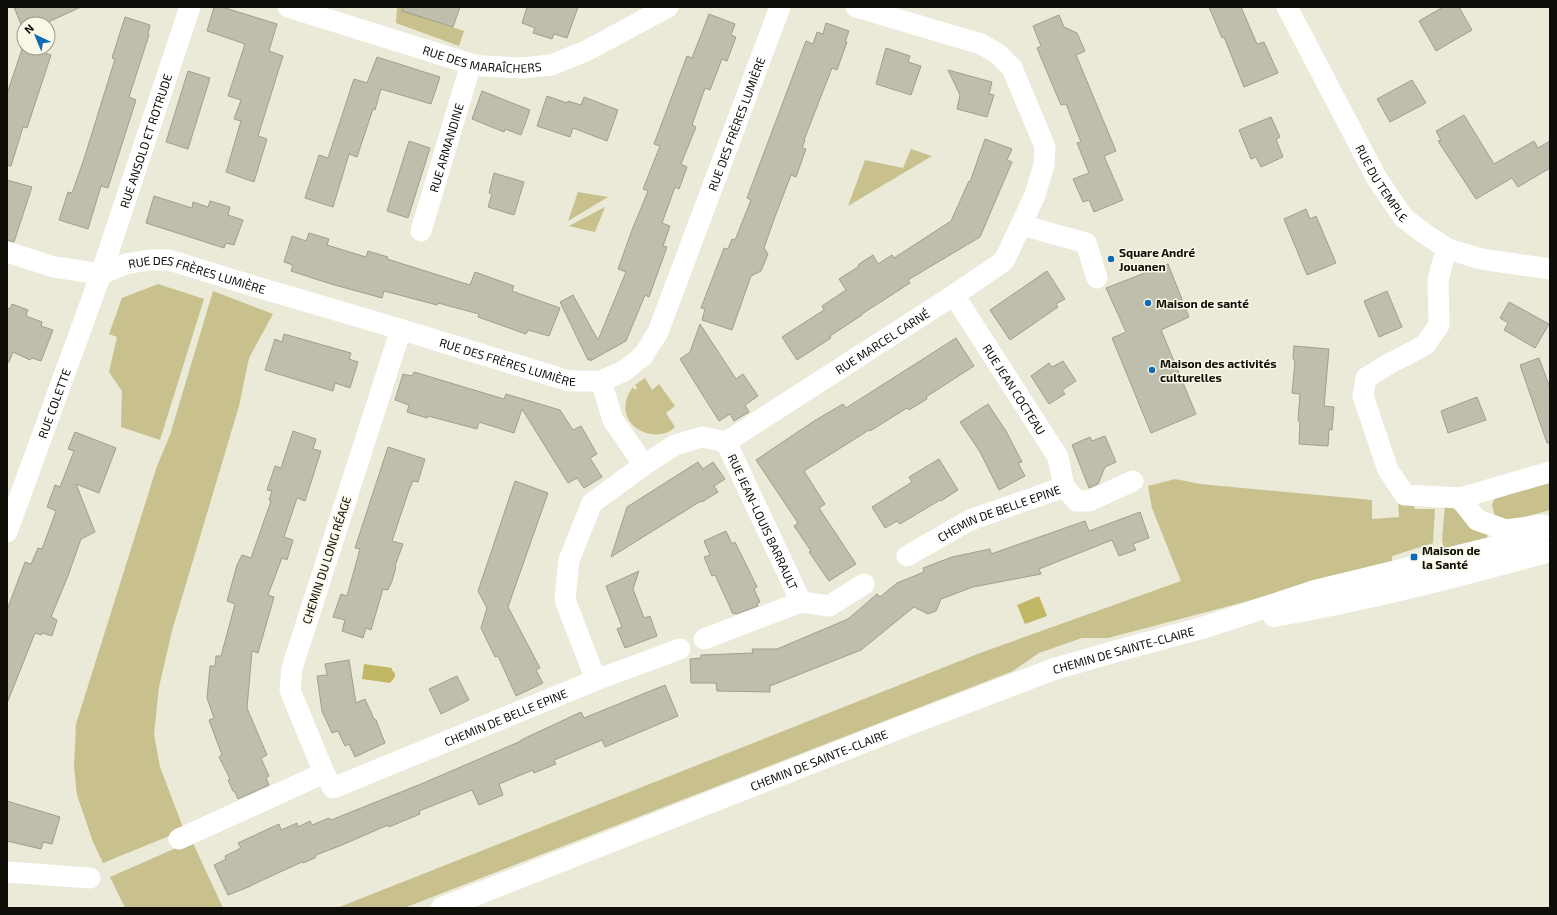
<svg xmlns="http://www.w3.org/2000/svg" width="1557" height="915" font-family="'Exo 2',sans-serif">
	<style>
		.green { fill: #c8c18d }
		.water { fill: #c2b765 }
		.building { fill: #bfbdac; stroke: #a09e8e }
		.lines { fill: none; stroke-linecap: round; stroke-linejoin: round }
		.minor { stroke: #fff; stroke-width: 21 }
		.secondary { stroke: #fff; stroke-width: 22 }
		.poi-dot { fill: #0e69b6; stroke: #f9f7e5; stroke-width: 1.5 }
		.labels { text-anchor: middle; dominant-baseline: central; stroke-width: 3; stroke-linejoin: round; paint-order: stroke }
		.street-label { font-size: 12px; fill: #0e0d08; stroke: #f9f7e5 }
		.poi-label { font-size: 12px; font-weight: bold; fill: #0e0d08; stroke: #f9f7e5; text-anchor: start }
	</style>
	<rect width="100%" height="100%" fill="#ebe9d8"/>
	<g class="green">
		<path d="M397,7H415L413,14L464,31L459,46L396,23Z"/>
		<path d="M911,149L932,156L848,206L865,160L903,168Z"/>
		<path d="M578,192L608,197L568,221Z"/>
		<path d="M605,207L595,232L569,226Z"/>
		<path d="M158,284L204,299L160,440L121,427L122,391L109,372L117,337L109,334L122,298Z"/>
		<path d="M213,291L273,314L249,358L239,406L172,631L159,687L154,734L160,767L184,830L103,863L93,842L77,795L74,767L76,724L157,466L170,435Z"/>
		<path d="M645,378L652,390L659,384L675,406L666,413L675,427C654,448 607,422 633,387L635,390L637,388L635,385Z"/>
		<path d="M1175,479L1200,484L1372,500V519L1399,517L1398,500L1411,501L1415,509H1435L1433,543L1392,556V563L1108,638H1082L1039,653L1013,671L404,908H337L980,653L1181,581L1152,508L1148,486Z"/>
		<path d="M1550,479V510L1509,521L1495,516L1492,505L1494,500L1499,494Z"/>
		<path d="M1445,505L1452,506L1464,520L1476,530L1488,531L1487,538L1444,549L1442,540Z"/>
		<path d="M192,841L223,908H125L110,877Z"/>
	</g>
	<g class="water">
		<path d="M1039,596L1047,616L1025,624L1017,605Z"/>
		<path d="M364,664L392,668V670L395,674V677L390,683L362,679Z"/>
	</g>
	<g class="building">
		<path d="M14,7H81L44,24H24V32Z"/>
		<path d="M214,7H222L277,24L269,51L283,56L258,136L267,139L254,182L226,172L241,121L234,119L241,100L228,96L245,44L207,31Z"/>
		<path d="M403,7H460L453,27L402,11Z"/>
		<path d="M527,7H578L567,38L554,34L552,39L533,33L535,28L522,23Z"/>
		<path d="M1209,7H1241L1257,44L1264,42L1278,73L1244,87L1224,37L1222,38Z"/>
		<path d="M1443,7H1459L1472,30L1436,51L1419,21Z"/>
		<path d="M709,14L735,24L731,35L736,37L727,61L722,59L710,90L705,88L692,125L696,127L681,164L687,167L679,189L675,187L662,223L670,226L663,246L667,247L649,297L645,295L626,341L590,361L591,358L588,360L560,302L573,295L598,340L626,272L618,269L632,230L648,191L643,189L660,146L654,144L687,56L692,58Z"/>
		<path d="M1059,15L1064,27L1077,33L1085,51L1076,55L1116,151L1104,156L1123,200L1094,212L1089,200L1083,202L1073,179L1089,173L1077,143L1081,142L1066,104L1061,105L1037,48L1041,46L1033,26Z"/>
		<path d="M125,17L150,25L148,34L149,35L129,97L136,100L108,188L101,186L88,229L59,220L68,192L72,193L83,162L115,59L112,58Z"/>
		<path d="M826,23L849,31L845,42H847L837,70L832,68L804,140H805L802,148L806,149L796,177L791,175L773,222L764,248L768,254L761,271L751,276L732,330L702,320L705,309L701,308L724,248L728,249L732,239L735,240L751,200L747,198L806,41L813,44L817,32L823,34Z"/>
		<path d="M23,46L24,48H30L51,55L27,128L23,127L11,166L7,165V94Z"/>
		<path d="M886,48L910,56L908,62L921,66L911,95L876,84Z"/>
		<path d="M377,57L440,77L431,104L381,89L375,110L373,109L357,157L349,154L333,207L305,198L319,155L328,158L354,79L367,83Z"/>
		<path d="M948,70L992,82L989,94L994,95L987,117L957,109L960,95Z"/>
		<path d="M188,71L210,78L188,149L166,142Z"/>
		<path d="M1412,80L1426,103L1390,122L1377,99Z"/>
		<path d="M482,91L530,110L521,135L505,129L504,132L472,119Z"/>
		<path d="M547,96L567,103L568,101L581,105L584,97L618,110L607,141L573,128L570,137L537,126Z"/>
		<path d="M1464,115L1494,164L1534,141L1538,148L1550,141V168L1518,187L1512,178L1476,199L1438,141L1441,140L1436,131Z"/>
		<path d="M1271,117L1280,137L1276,139L1283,157L1261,167L1256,157L1251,159L1239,130Z"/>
		<path d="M985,139L1012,149L1007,160L1012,162L980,237L908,280L910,283L862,314V315L830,336L831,338L797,360L782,337L824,310L822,306L846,290L839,279L858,267L859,264L873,255L878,264L892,255L894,258L951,221L969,181L970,182Z"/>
		<path d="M409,141L430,148L408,218L387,211Z"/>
		<path d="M494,173L524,182L514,215L488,207L492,194L489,193Z"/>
		<path d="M7,180L32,187L14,242L7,240Z"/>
		<path d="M154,196L192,208L193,202L208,207L210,201L230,207L228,215L243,220L234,245L226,243L224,248L146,223Z"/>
		<path d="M1306,209L1310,219L1316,216L1336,263L1307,275L1284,219Z"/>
		<path d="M309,233L329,239L327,245L366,257L368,251L388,257L387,259L470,285L475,272L514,286L512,291L560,308L549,336L528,330L526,334L478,317L479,314L438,303L437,305L384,291L382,298L331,284L291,271L293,265L284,262L292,236L306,241Z"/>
		<path d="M1168,264L1189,317L1161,330L1196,414L1151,433L1112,338L1126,332L1106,288Z"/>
		<path d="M1047,271L1065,299L1056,304L1058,307L1010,340L990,310Z"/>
		<path d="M1387,291L1402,327L1379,337L1364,301Z"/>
		<path d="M1509,302L1549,324L1535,348L1504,330L1508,323L1500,318Z"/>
		<path d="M12,304L28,310L26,316L42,322L41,326L53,330L41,361L32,358L30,360L13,352L9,362H7V308L10,309Z"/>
		<path d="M700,324L736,379L743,374L758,396L745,405L749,412L734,421L730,414L719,421L680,359L690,352Z"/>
		<path d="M284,334L351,353L349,359L358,362L350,388L335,383L333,391L265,370L275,339L282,342Z"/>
		<path d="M956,338L974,366L926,397L927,399L909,410L907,408L870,431L869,430L804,471L825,504L819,508L856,564L829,581L809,552L811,551L794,526L798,523L756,460L814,421L843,404L846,408Z"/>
		<path d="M1294,346L1329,349L1324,406L1334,407L1332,430L1329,429L1328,446L1299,444L1300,423L1298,420L1300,394L1292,393L1295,362L1293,358Z"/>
		<path d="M1539,358L1550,388V443H1547L1520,365Z"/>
		<path d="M1063,361L1076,381L1062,390L1065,394L1049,404L1031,376L1049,363L1052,367Z"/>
		<path d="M414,372L504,399L506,394L560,410L573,430L581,426L597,454L590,458L602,477L584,488L577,478L568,483L522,409L514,433L479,422L477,429L428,416L427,418L407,412L409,405L395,400L403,374L412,376Z"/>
		<path d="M1477,397L1486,420L1448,433L1441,411Z"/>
		<path d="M988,404L1006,431L1022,462L1018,463L1025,476L999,490L980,452L960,422Z"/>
		<path d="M293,431L316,439L313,449L321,451L305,501L297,498L284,537L293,540L287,560L282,558L268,595L274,597L258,653L252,651L247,708L267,755L261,758L269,776L266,778L269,785L238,799L235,792L233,791L228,780L230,779L219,757L222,755L209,720L214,718L207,698L210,666H215L216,656H221L235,604L227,601L237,565L242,555L251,558L271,501L269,500L272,491L267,490L275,466L281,468Z"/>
		<path d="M75,432L116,448L99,493L76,484L95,532L81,539L70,570V571L51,617L57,620L52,636L42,633L41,635L35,633L8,701H7V610L25,562L31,564L38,548L42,549L56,511L47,507L55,485L60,487L74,451L68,449Z"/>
		<path d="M1105,436L1116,462L1105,467L1098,484L1089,488L1072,445L1090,437L1092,441Z"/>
		<path d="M388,447L425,459L418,482L413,481L409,490L392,541L403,544L395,566L396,567L392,581L388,590L383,589L371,630L366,628L363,638L342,631L345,620L333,617L341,594L347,596L360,549L355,548Z"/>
		<path d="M939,459L958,490L941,501L940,500L900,524L897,521L885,528L872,507L912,482L909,477Z"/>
		<path d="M698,462L703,469L713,462L725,479L714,486L718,492L702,502L701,501L611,557L627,507Z"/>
		<path d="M515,481L548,493L508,607L540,668L536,670L543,683L516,696L498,656L495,657L481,628L487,608L478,591Z"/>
		<path d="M1140,512L1149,538L1133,544L1136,550L1119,556L1112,540L1039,569L1041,574L973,587L941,599L936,611L928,614L914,607L861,650L770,686V692L717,691L716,683H691L690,659L701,658V655L753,653L752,649H777L848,619L877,594L880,597L897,583L924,572L923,568L952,557L990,549L991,554L1085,521L1089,531Z"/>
		<path d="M726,531L732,544L735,542L757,587L754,589L760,602L757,603L758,606L736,614L735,613L733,614L715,575L712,576L704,557L710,555L704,541Z"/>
		<path d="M639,571L633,589L644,618L650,616L657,636L625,648L617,629L622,627L606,586Z"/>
		<path d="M349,660L356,703L365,699L374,719L376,720L385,743L355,757L349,744L345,746L338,731L332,733L322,711L317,676L327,675L325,664Z"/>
		<path d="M457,676L469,700L441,714L429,689Z"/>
		<path d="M665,685L678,716L605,747L602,740L554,760L556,764L534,773L533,770L499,784L503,795L479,805L472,790L419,811L420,814L389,827L388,825L342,845L316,855L315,858L303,863L302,862L252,885L251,886L228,895L214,865L226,859L225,856L241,848L238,843L279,824L281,830L297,823L298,827L310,821L312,825L329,818L331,820L421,784L521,741V740L581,712L584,718Z"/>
		<path d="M7,801L60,817L52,844L43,842L41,849L7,841Z"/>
	</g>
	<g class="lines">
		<g class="minor">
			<path id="s1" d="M288,7L471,64L482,66L521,68L551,65L586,51L668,7"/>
			<path id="s2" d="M1287,7L1376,177L1403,217L1422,232L1448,249L1481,259L1550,269"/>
			<path d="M1021,225L1086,243L1097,278"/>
			<path id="s3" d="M421,231L471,64"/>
			<path d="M1448,249L1443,261L1438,280L1439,325L1425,345L1387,365L1366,378L1363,396L1388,470L1405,495L1460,498L1550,472"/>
			<path id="s4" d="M7,252L54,267L101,274L125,264L149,260H169L250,285L393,327L569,381H601L624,371L643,356L658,332L780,7"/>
			<path id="s5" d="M954,295L1058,457L1064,487"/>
			<path id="s6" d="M401,329L292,668L290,690L324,773L333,788L596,680L680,649"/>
			<path d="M601,381L613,420L644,465"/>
			<path id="s7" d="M726,442L954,295L1004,261L1035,195L1044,165L1045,147L1012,68L998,54L981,44L856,7"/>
			<path id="s8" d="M726,442L801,602"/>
			<path d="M1064,487L1077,501H1089L1133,481"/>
			<path d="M1460,498L1477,520L1506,530L1543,525"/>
			<path id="s9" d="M7,532L101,274L190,7"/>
			<path id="s10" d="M907,556L970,520L1064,487"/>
			<path d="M704,639L801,602L829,606L864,584"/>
			<path d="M596,680L565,600L569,560L592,503L644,465L675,445L702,437L726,442"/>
			<path d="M179,839L324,773"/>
			<path d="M7,872L90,878"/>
		</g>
		<g class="secondary">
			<path d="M1274,616C1367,600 1459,576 1550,551"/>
			<path id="s11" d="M442,908L907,725L1054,669L1124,649L1202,628L1315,591L1504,545L1550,527"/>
		</g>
	</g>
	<g class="poi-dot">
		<circle cx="1111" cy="259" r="4"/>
		<circle cx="1148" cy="303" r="4"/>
		<circle cx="1152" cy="370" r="4"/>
		<rect x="1410" y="553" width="8" height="8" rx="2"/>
	</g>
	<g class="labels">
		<g class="street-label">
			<text stroke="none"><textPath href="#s1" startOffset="202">RUE DES MARAÎCHERS</textPath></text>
			<text stroke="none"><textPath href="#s4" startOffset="917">RUE DES FRÈRES LUMIÈRE</textPath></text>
			<text stroke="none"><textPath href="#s9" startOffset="415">RUE ANSOLD ET ROTRUDE</textPath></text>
			<text stroke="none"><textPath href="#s3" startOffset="87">RUE ARMANDINE</textPath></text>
			<text stroke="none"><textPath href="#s2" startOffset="200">RUE DU TEMPLE</textPath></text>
			<text stroke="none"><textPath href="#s4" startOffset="197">RUE DES FRÈRES LUMIÈRE</textPath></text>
			<text stroke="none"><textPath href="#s7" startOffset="186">RUE MARCEL CARNÉ</textPath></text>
			<text stroke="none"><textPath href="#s4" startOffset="521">RUE DES FRÈRES LUMIÈRE</textPath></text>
			<text stroke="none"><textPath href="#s5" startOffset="112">RUE JEAN COCTEAU</textPath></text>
			<text stroke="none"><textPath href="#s9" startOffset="137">RUE COLETTE</textPath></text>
			<text stroke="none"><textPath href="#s10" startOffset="102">CHEMIN DE BELLE EPINE</textPath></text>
			<text stroke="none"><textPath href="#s8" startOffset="88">RUE JEAN-LOUIS BARRAULT</textPath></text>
			<text transform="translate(326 560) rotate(-72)">CHEMIN DU LONG RÉAGE</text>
			<text stroke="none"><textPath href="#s11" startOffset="729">CHEMIN DE SAINTE-CLAIRE</textPath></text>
			<text stroke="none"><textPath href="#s6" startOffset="672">CHEMIN DE BELLE EPINE</textPath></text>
			<text stroke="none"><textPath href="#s11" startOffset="405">CHEMIN DE SAINTE-CLAIRE</textPath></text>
		</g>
		<g class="poi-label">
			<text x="1119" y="252">Square André<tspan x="1119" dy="14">Jouanen</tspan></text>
			<text x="1156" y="303">Maison de santé</text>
			<text x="1160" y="363">Maison des activités<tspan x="1160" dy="14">culturelles</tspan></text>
			<text x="1422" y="550">Maison de<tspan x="1422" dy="14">la Santé</tspan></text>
		</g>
	</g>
	<rect width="1557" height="915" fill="none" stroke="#0e0d08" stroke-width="16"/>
	<g transform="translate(36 36) rotate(316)"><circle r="19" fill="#f9f7e5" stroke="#9b998d"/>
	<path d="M0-3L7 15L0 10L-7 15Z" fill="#0e69b6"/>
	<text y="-6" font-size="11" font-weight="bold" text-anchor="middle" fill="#0e0d08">N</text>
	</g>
</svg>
